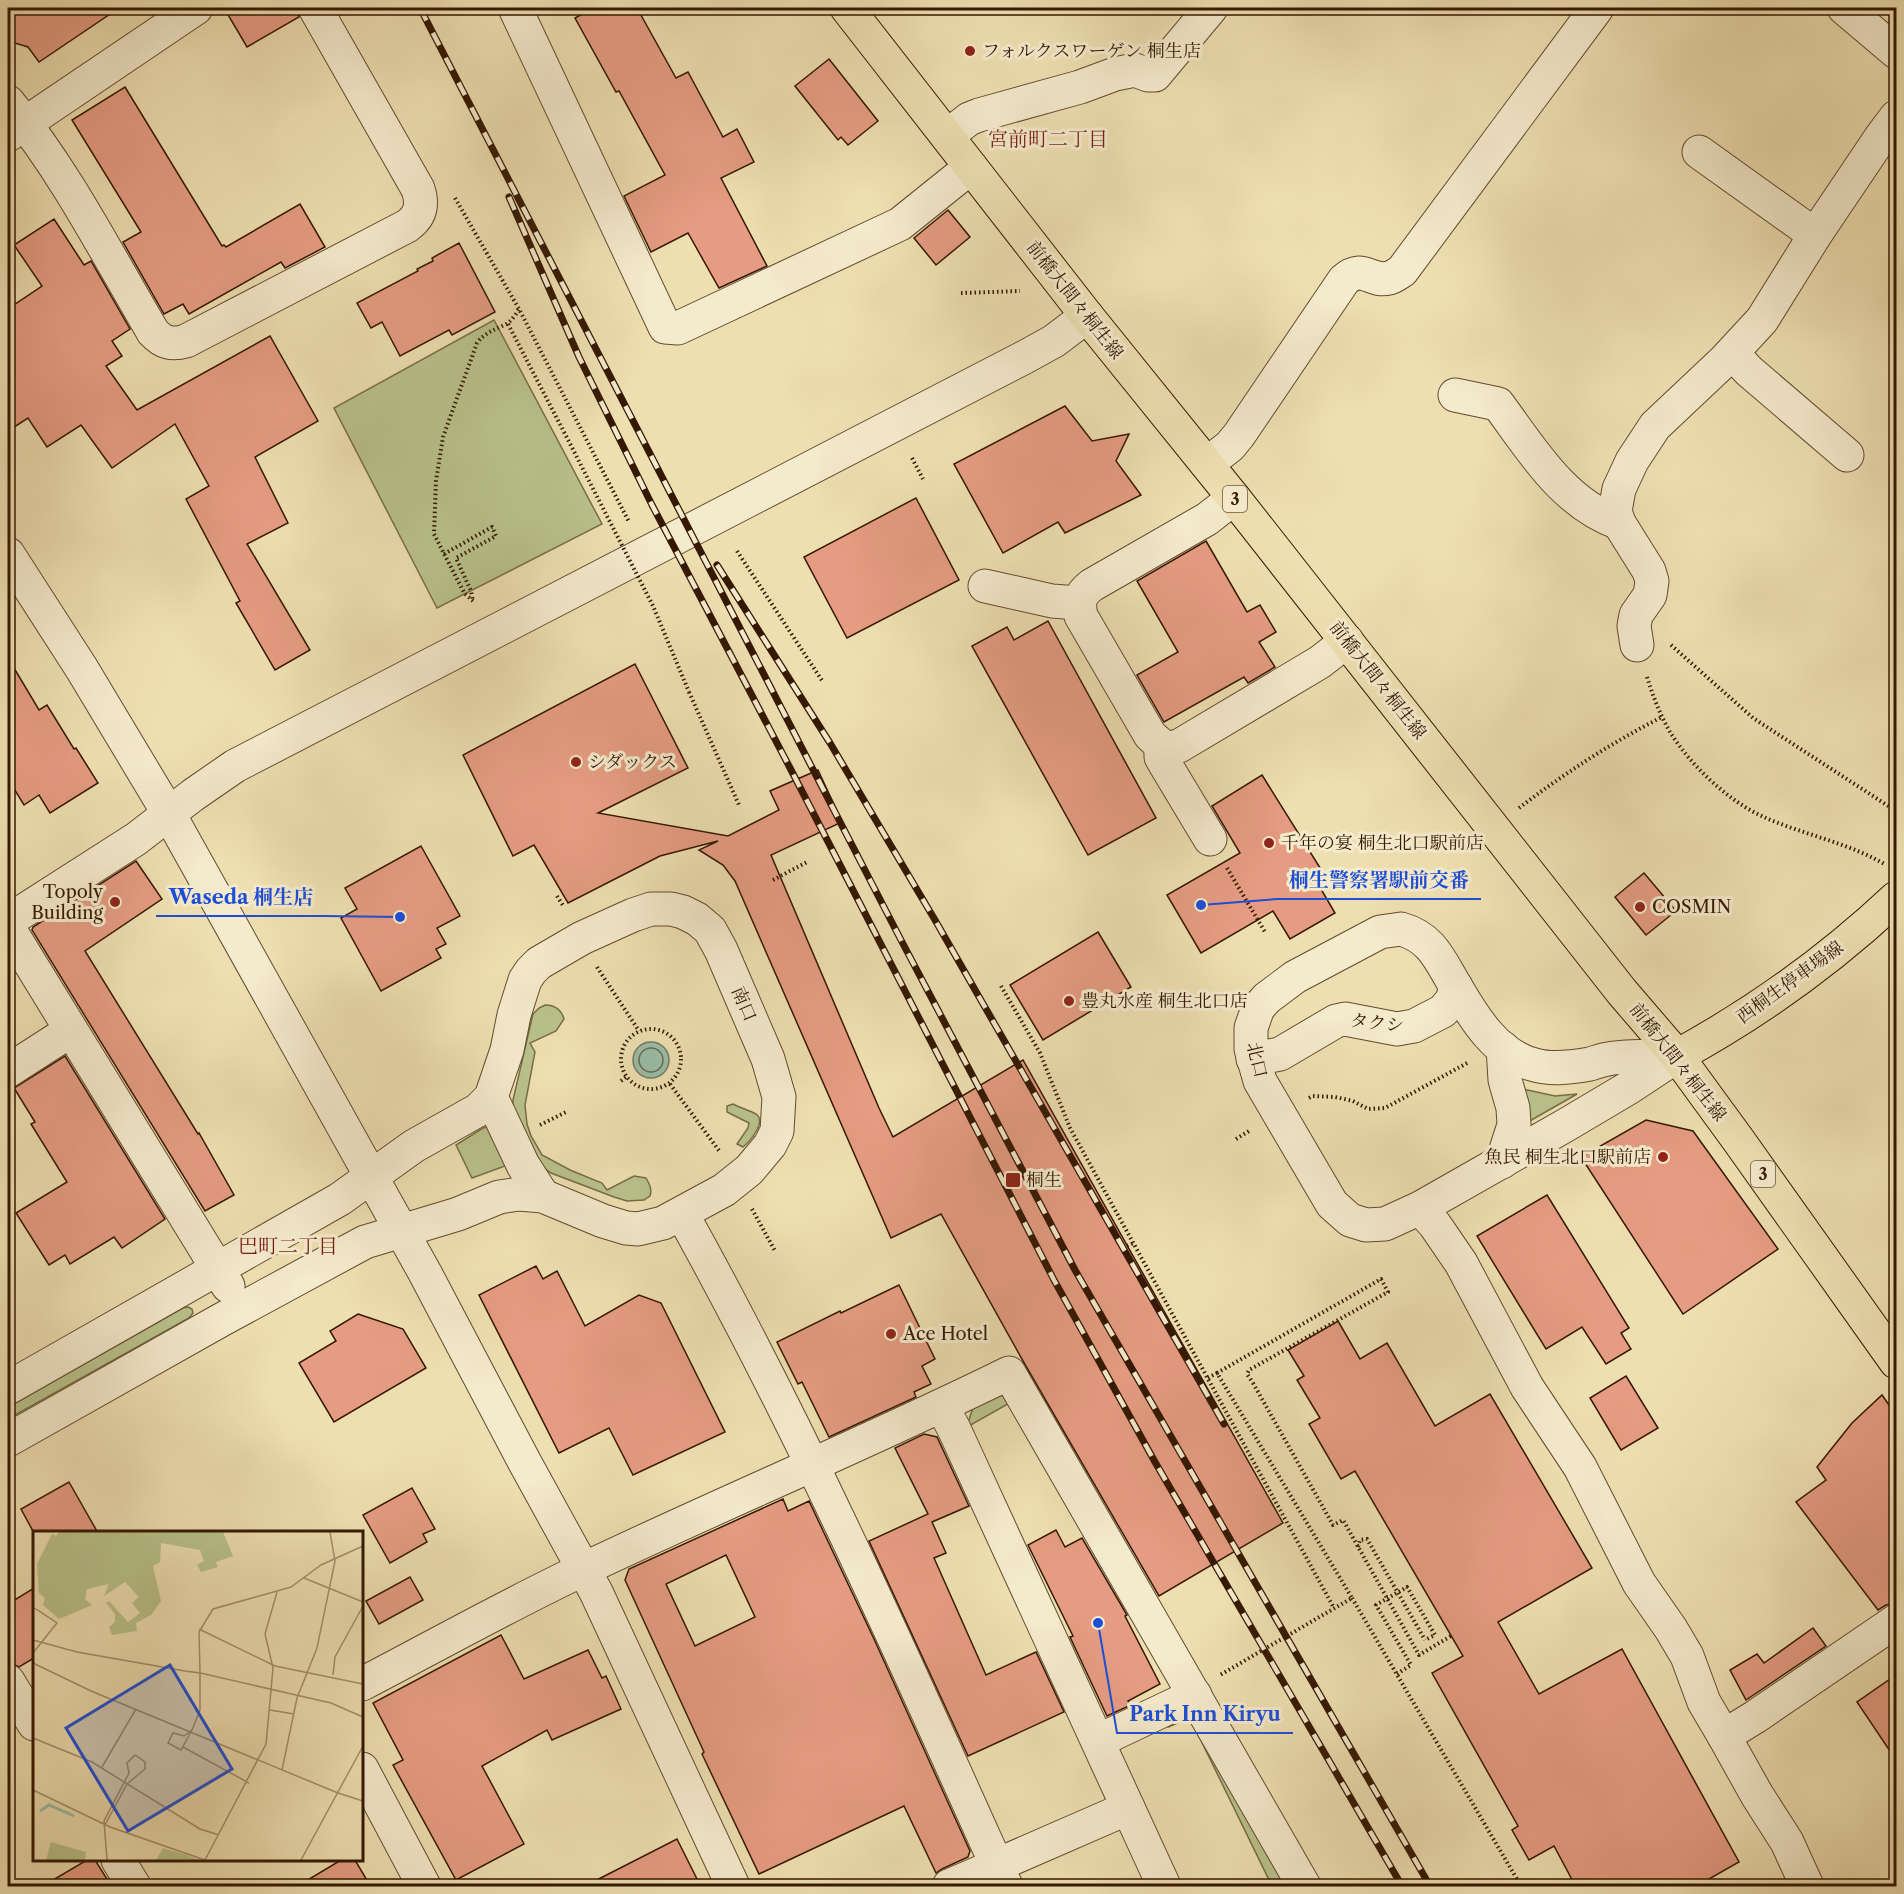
<svg xmlns="http://www.w3.org/2000/svg" width="1904" height="1894" font-family="'Libre Caslon Text','Noto Serif JP',serif">
	<style>
		.green { fill: #b9c28b; stroke: #776d46; stroke-width: 1.5 }
		.water { fill: #9abda8; stroke: #727b66; stroke-width: 1.5 }
		.lines { fill: none; stroke-linecap: round; stroke-linejoin: round }
		.shore { stroke: #686a55; stroke-width: 1.5 }
		.building { fill: #e59c82; stroke: #351802; stroke-width: 1.5; fill-rule: evenodd }
		.minor-casing { stroke: #634a2e; stroke-width: 35 }
		.major-casing { stroke: #351802; stroke-width: 35 }
		.path { stroke: #351802; stroke-width: 4; stroke-dasharray: 1.5 3; stroke-linecap: butt }
		.minor { stroke: #f4eacc; stroke-width: 33 }
		.major { stroke: #eedfb1; stroke-width: 33 }
		.rail-casing { stroke: #351802; stroke-width: 7 }
		.rail { stroke: #f4eacc; stroke-width: 4.5; stroke-dasharray: 14; stroke-linecap: butt }
		.path-bridge { stroke: #351802; stroke-width: 4; stroke-dasharray: 1.5 3; stroke-linecap: butt }
		.poi-dot { fill: #8f2418; stroke: #f4eacc; stroke-width: 2 }
		.labels { text-anchor: middle; dominant-baseline: central; stroke-width: 6; stroke-linejoin: round; paint-order: stroke }
		.shield { fill: #f4eacc; stroke: #6e573f; stroke-width: 1.5 }
		.shield-label { font-size: 16px; font-weight: bold; fill: #351802 }
		.poi-label { font-size: 18px; fill: #351802; stroke: #f4eacc; text-anchor: start }
		.street-label { font-size: 18px; fill: #351802; stroke: #f4eacc }
		.neighbourhood-label { font-size: 20px; fill: #7a1f14; stroke: #f4eacc }
		.inset-river { fill: none; stroke: #9abda8; stroke-width: 3 }
		.inset-road { fill: none; stroke: #a48f6b; stroke-width: 1.5 }
		.view { fill: #1d4ed8; fill-opacity: 0.15; stroke: #1d4ed8; stroke-width: 3 }
		.inset-edge { fill: none; stroke: #351802; stroke-width: 3 }
		.leader { fill: none; stroke: #1d4ed8; stroke-width: 2 }
		.callout-dot { fill: #1d4ed8; stroke: #f4eacc; stroke-width: 2 }
		.callout-label { font-size: 20px; text-anchor: middle; font-weight: bold; fill: #1d4ed8; stroke: #f4eacc; stroke-width: 6; stroke-linejoin: round; paint-order: stroke }
	</style>
	<rect width="100%" height="100%" fill="#eedfb1"/>
	<filter id="stains"><feTurbulence type="fractalNoise" baseFrequency=".00333" numOctaves="4"/><feColorMatrix values="0 0 0 0 .2 0 0 0 0 .09 0 0 0 0 .02 0 0 0 .5 -.17"/></filter>
	<radialGradient id="worn" r=".72"><stop offset=".6" stop-color="#630" stop-opacity="0"/><stop offset="1" stop-color="#630" stop-opacity=".3"/></radialGradient>
	<g class="green">
		<path d="M494,320L602,524L437,608L334,408Z"/>
		<path d="M545,1005C555,1005 561,1009 564,1019L556,1031L530,1043L535,1052L525,1105L527,1124L531,1136L542,1155L570,1170L602,1183L607,1190L634,1176L646,1178C650,1185 652,1189 650,1196L644,1200L627,1201L614,1197L551,1173L544,1168L513,1116V1100L533,1014L539,1008Z"/>
		<path d="M1523,1089L1555,1096L1577,1094L1528,1122Z"/>
		<path d="M733,1104C740,1108 749,1110 756,1114C767,1122 750,1141 743,1147L737,1144L748,1128L749,1123L727,1112V1106Z"/>
		<path d="M488,1127L506,1159L505,1166L472,1178L456,1145L483,1128Z"/>
		<path d="M188,1307L192,1309L193,1313L189,1318L8,1419V1407L183,1308Z"/>
		<path d="M999,1394L1013,1401L969,1426L968,1423L973,1407Z"/>
		<path d="M1188,1714L1292,1886H1272L1190,1718L1168,1727L1165,1724Z"/>
	</g>
	<circle class="water" cx="651" cy="1060" r="18"/>
	<g class="lines">
		<circle class="shore" cx="651" cy="1060" r="12"/>
	</g>
	<g class="building">
		<path d="M8,8H119L39,62L28,47L8,41Z"/>
		<path d="M224,8H296L299,17L247,47Z"/>
		<path d="M593,8H637L676,78L688,72L723,137L737,129L754,162L721,178L767,266L719,288L688,233L651,252L624,196L665,175L619,91L616,92L575,18Z"/>
		<path d="M829,59L878,121L848,145L841,137L838,140L795,86Z"/>
		<path d="M125,87L222,246L224,245L226,247L300,204L325,247L285,268L281,262L189,314L183,304L164,314L123,242L141,232L72,120Z"/>
		<path d="M948,210L970,237L936,265L914,238Z"/>
		<path d="M54,219L84,265L91,261L130,329L112,341L122,356L106,366L137,410L270,336L318,421L255,457L288,523L247,544L310,650L275,670L236,603L240,601L186,499L209,486L175,424L112,468L81,425L47,447L28,418L8,431V309L42,286L14,245Z"/>
		<path d="M459,243L495,312L452,335L449,330L400,356L382,322L371,328L357,303L418,271L417,269L433,261L432,258Z"/>
		<path d="M1065,406L1092,441L1129,434L1116,461L1141,495L1065,533L1058,522L1003,553L954,464Z"/>
		<path d="M916,498L959,580L847,638L804,557Z"/>
		<path d="M1206,541L1247,612L1260,605L1276,632L1259,642L1275,667L1248,683L1244,677L1164,722L1137,675L1178,652L1137,581Z"/>
		<path d="M1048,621L1156,818L1088,855L972,646L1007,627L1014,640Z"/>
		<path d="M8,658L39,710L47,705L74,749L76,748L98,783L50,813L39,795L24,805L8,779Z"/>
		<path d="M635,664L688,768L598,813L728,836L779,810L770,791L818,770L842,822L771,855L879,1108L893,1137L1023,1060L1283,1523L1159,1596L1023,1361L941,1214L891,1238L735,881L723,865L699,850L718,841L660,856L568,903L534,845L513,856L463,755Z"/>
		<path d="M1262,775L1327,879L1318,884L1335,913L1290,939L1273,911L1201,953L1167,895L1240,853L1212,806Z"/>
		<path d="M421,846L460,916L437,928L446,944L436,949L441,958L381,991L341,918L357,909L345,888Z"/>
		<path d="M136,861L162,899L85,951L198,1134L199,1133L234,1195L205,1211L32,930L33,927Z"/>
		<path d="M1644,873L1676,911L1646,935L1615,897Z"/>
		<path d="M1098,932L1131,987L1043,1040L1010,985Z"/>
		<path d="M65,1056L165,1219L122,1248L114,1237L70,1264L65,1255L49,1265L16,1213L67,1182L31,1124L35,1122L14,1088Z"/>
		<path d="M1646,1120L1693,1131L1778,1249L1683,1314L1581,1157Z"/>
		<path d="M1547,1195L1629,1328L1621,1333L1631,1349L1606,1364L1582,1327L1546,1349L1477,1236Z"/>
		<path d="M536,1266L543,1279L557,1271L585,1326L639,1295L661,1303L725,1432L633,1475L609,1428L559,1453L479,1295Z"/>
		<path d="M899,1285L935,1359L922,1366L931,1384L914,1392L916,1397L829,1437L802,1382L798,1384L777,1342L840,1311L841,1313Z"/>
		<path d="M358,1314L403,1329L426,1368L334,1422L299,1363L336,1341L330,1331Z"/>
		<path d="M1338,1321L1360,1359L1387,1343L1435,1426L1490,1394L1592,1568L1498,1622L1539,1694L1622,1649L1739,1862L1695,1887H1576L1554,1846L1529,1860L1512,1830L1518,1826L1432,1673L1463,1656L1355,1471L1341,1479L1309,1424L1320,1418L1297,1380L1304,1376L1288,1350Z"/>
		<path d="M1626,1376L1658,1428L1621,1450L1590,1398Z"/>
		<path d="M1882,1395L1896,1415V1603L1886,1605L1878,1610L1796,1502L1826,1480L1817,1467L1852,1423Z"/>
		<path d="M924,1434L937,1437L969,1506L932,1522L946,1553L934,1558L986,1675L1036,1652L1064,1712L968,1756L869,1541L928,1514L895,1448Z"/>
		<path d="M69,1482L98,1533H34L21,1509Z"/>
		<path d="M412,1488L435,1529L423,1534L427,1542L390,1563L363,1515Z"/>
		<path d="M783,1499L788,1511L809,1501L874,1639L970,1851L968,1857L942,1869L936,1873L904,1806L759,1874L702,1754L704,1752L625,1580L629,1569ZM726,1555L755,1617L695,1646L666,1584Z"/>
		<path d="M1056,1530L1065,1547L1082,1538L1127,1615L1125,1616L1160,1684L1128,1701L1131,1705L1107,1716L1070,1637L1073,1636L1028,1545Z"/>
		<path d="M410,1577L423,1600L379,1624L366,1601Z"/>
		<path d="M34,1588V1658L19,1667L8,1662V1604Z"/>
		<path d="M1813,1628L1826,1646L1746,1700L1730,1670L1757,1654L1764,1663Z"/>
		<path d="M501,1635L524,1679L588,1650L602,1678L606,1676L621,1709L552,1740L547,1730L482,1766L524,1844L456,1880L393,1765L403,1760L373,1703Z"/>
		<path d="M1896,1675V1760L1857,1702Z"/>
		<path d="M677,1839L701,1887H583Z"/>
		<path d="M87,1860H95L112,1887H41Z"/>
		<path d="M341,1860H355L371,1887H296Z"/>
	</g>
	<g class="lines">
		<defs>
			<g id="minor">
				<path d="M515,8L665,327L678,328L900,224L971,167"/>
				<path d="M1844,8L1896,52"/>
				<path d="M8,102C65,171 107,254 153,332C163,343 172,345 186,341L407,226C421,216 423,204 418,189L315,8"/>
				<path d="M8,135L196,8"/>
				<path d="M947,136L969,119L979,115L1080,87L1115,74L1135,70L1148,75H1155L1211,8"/>
				<path d="M1699,152L1815,235"/>
				<path d="M1732,353L1749,371L1847,455"/>
				<path d="M1455,395L1498,404C1532,450 1563,503 1619,523"/>
				<path d="M1207,464L1230,446L1239,435L1344,280C1364,263 1370,283 1389,278C1394,277 1398,273 1402,271L1597,8"/>
				<path d="M1234,498L1207,519L1092,585C1080,594 1078,601 1081,616L1150,735C1161,745 1164,750 1179,746L1320,662L1347,641"/>
				<path d="M8,554L82,669L169,814L425,1273L524,1461L596,1592L733,1886"/>
				<path d="M985,586L1052,601L1078,603"/>
				<path d="M1637,645L1634,626L1636,615L1650,595L1652,581L1649,571L1619,523L1615,511L1619,489L1632,461L1655,426L1725,360L1762,320L1815,235L1881,137L1896,117"/>
				<path d="M1161,745V757L1165,764L1210,839"/>
				<path d="M8,921L136,839L193,795L235,766L1025,357L1054,341L1087,316"/>
				<path d="M8,927L228,1286"/>
				<path d="M1401,929C1433,938 1440,961 1456,987C1474,1018 1497,1056 1535,1065C1552,1070 1573,1067 1590,1064C1596,1062 1602,1060 1608,1059C1630,1055 1654,1057 1677,1056L1630,1087L1566,1125L1420,1208L1385,1224L1366,1225L1350,1220L1332,1204L1260,1081L1251,1049V1028L1258,1008L1267,998L1295,977L1380,932Z"/>
				<path d="M1253,1059L1280,1054L1336,1021L1345,1019L1397,1029L1414,1026L1443,1011L1452,1000L1456,987"/>
				<path d="M8,1071L70,1031"/>
				<path d="M491,1097L523,1165L543,1196"/>
				<path d="M1502,1162L1514,1125L1513,1108L1505,1080L1503,1048"/>
				<path d="M1420,1208L1435,1225L1461,1263L1527,1387L1580,1467L1639,1583L1671,1629L1687,1656L1704,1702L1724,1736L1757,1795L1787,1842L1807,1886"/>
				<path d="M682,1214C803,1431 904,1659 1006,1886"/>
				<path d="M8,1388L340,1199L414,1146L478,1110L491,1097L507,1050L514,1015L525,980L531,971L539,963L582,938L633,915L651,909H671L683,912L697,919L710,930L721,950L768,1059L779,1097L777,1131L770,1145L749,1170L724,1190L663,1223L638,1229L626,1228L603,1221L543,1196L519,1194L499,1197L458,1214L365,1242L221,1320L8,1440"/>
				<path d="M942,1406L954,1429L1164,1886"/>
				<path d="M8,1681L34,1724"/>
				<path d="M362,1684C435,1646 508,1605 584,1569C725,1502 869,1442 1009,1373L1304,1886"/>
				<path d="M1724,1736L1755,1717L1896,1621"/>
				<path d="M1098,1741L1195,1695"/>
				<path d="M362,1769L424,1886"/>
				<path d="M118,1860L134,1886"/>
				<path d="M949,1886L1128,1808"/>
			</g>
			<g id="major">
				<path d="M847,8L1087,316L1234,498L1622,992L1677,1056L1739,1141L1896,1362"/>
				<path d="M1677,1056C1756,1013 1830,960 1896,898"/>
			</g>
		</defs>
		<use href="#minor" class="minor-casing"/>
		<use href="#major" class="major-casing"/>
		<g class="path">
			<path d="M455,198L519,309L629,522"/>
			<path d="M961,293L1020,291"/>
			<path d="M508,324L564,432"/>
			<path d="M912,458L923,479"/>
			<path d="M737,551L823,682"/>
			<path d="M444,554L492,527L496,536L456,558L471,591L473,601"/>
			<path d="M473,601L465,594L458,581L434,534L436,481L443,437L477,343C485,332 495,330 506,324C511,322 516,314 519,309"/>
			<path d="M1671,645L1753,718L1896,811"/>
			<path d="M1647,677C1653,696 1660,715 1670,732C1691,766 1729,802 1766,818C1805,835 1849,843 1886,865"/>
			<path d="M689,692L739,805"/>
			<path d="M1519,808C1565,773 1611,743 1662,717"/>
			<path d="M1227,868L1265,932"/>
			<path d="M773,880L807,862"/>
			<path d="M557,896L564,907"/>
			<path d="M597,967L639,1031"/>
			<path d="M1001,986L1040,1053L1070,1128L1334,1608"/>
			<circle cx="651" cy="1059" r="30"/>
			<path d="M621,1081L626,1077"/>
			<path d="M670,1084L720,1152"/>
			<path d="M1309,1098L1313,1096L1335,1097L1353,1101L1368,1109L1385,1108L1469,1062"/>
			<path d="M540,1125L566,1112"/>
			<path d="M1236,1139L1249,1131"/>
			<path d="M752,1209L775,1251"/>
			<path d="M1127,1246L1134,1243"/>
			<path d="M1217,1373L1381,1279L1388,1292L1249,1370L1247,1374L1253,1383"/>
			<path d="M1208,1378L1217,1373L1352,1598L1220,1675"/>
			<path d="M1352,1598L1521,1886"/>
			<path d="M1397,1674L1411,1665L1376,1605L1407,1587L1435,1635L1425,1640"/>
		</g>
		<use href="#minor" class="minor"/>
		<use href="#major" class="major"/>
		<defs>
			<g id="rail">
				<path d="M420,8L901,940L1075,1270L1430,1886"/>
				<path d="M509,197L579,357L652,505L789,766L1054,1280L1155,1462L1402,1886"/>
				<path d="M717,565L830,743L935,920L1224,1424"/>
			</g>
		</defs>
		<use href="#rail" class="rail-casing"/>
		<use href="#rail" class="rail"/>
		<g class="path-bridge">
			<path d="M564,432L653,606L689,692"/>
			<path d="M1253,1383L1333,1525L1343,1520L1419,1655L1451,1636"/>
			<path d="M1358,1547L1360,1540L1367,1539L1425,1640"/>
		</g>
	</g>
	<g class="poi-dot">
		<circle cx="970" cy="51" r="6"/>
		<circle cx="576" cy="762" r="6"/>
		<circle cx="1269" cy="843" r="6"/>
		<circle cx="115" cy="902" r="6"/>
		<circle cx="1640" cy="907" r="6"/>
		<circle cx="1069" cy="1001" r="6"/>
		<circle cx="1663" cy="1157" r="6"/>
		<rect x="1005" y="1172" width="16" height="16" rx="3"/>
		<circle cx="891" cy="1334" r="6"/>
	</g>
	<g class="labels">
		<g class="shield">
			<rect x="1223" y="486" width="24" height="26" rx="4.5"/>
			<rect x="1751" y="1161" width="24" height="26" rx="4.5"/>
		</g>
		<g class="shield-label">
			<text x="1235" y="499">3</text>
			<text x="1763" y="1174">3</text>
		</g>
		<g class="poi-label">
			<text x="982" y="51">フォルクスワーゲン 桐生店</text>
			<text x="588" y="762">シダックス</text>
			<text x="1281" y="843">千年の宴 桐生北口駅前店</text>
			<text x="103" y="892" text-anchor="end">Topoly<tspan x="103" dy="21">Building</tspan></text>
			<text x="1652" y="907">COSMIN</text>
			<text x="1081" y="1001">豊丸水産 桐生北口店</text>
			<text x="1651" y="1157" text-anchor="end">魚民 桐生北口駅前店</text>
			<text x="1026" y="1180">桐生</text>
			<text x="903" y="1334">Ace Hotel</text>
		</g>
		<g class="street-label">
			<text transform="translate(1075 300) rotate(52)">前橋大間々桐生線</text>
			<text transform="translate(1378 680) rotate(52)">前橋大間々桐生線</text>
			<text transform="translate(1790 982) rotate(-36)">西桐生停車場線</text>
			<text transform="translate(744 1004) rotate(67)">南口</text>
			<text transform="translate(1377 1023) rotate(6)">タクシ</text>
			<text transform="translate(1257 1060) rotate(77)">北口</text>
			<text transform="translate(1678 1062) rotate(52)">前橋大間々桐生線</text>
		</g>
		<g class="neighbourhood-label">
			<text x="1048" y="139">宮前町二丁目</text>
			<text x="288" y="1246">巴町二丁目</text>
		</g>
	</g>
	<g transform="translate(33 1531)">
		<rect width="330" height="330" fill="#eedfb1"/>
		<path d="M26,1H190L200,25L183,31L185,36L168,41L164,34L171,30L167,19L128,12L127,31L120,35L128,70L118,84L103,92L104,100L79,104L76,96L82,91V83L73,72L76,70L95,91L107,82L99,72L106,66L92,51L71,65L76,53L54,58L52,68L59,74L26,88L10,74L12,67L6,62L4,33L19,3L23,5ZM18,311L53,321L52,329H13ZM130,317L154,324L166,329H123Z" fill="#b9c28b"/>
		<path class="inset-river" d="M7,280L16,274L41,285"/>
		<path class="inset-road" d="M330,15L288,34L258,56L180,78L166,101L167,142L298,172L330,186M271,47L330,71M0,76L24,92L0,122M166,98L242,135L330,153M0,109L44,121L152,140M0,132L58,160L305,262M152,140L167,142V179L159,199M300,144L302,126L330,75M237,179L261,183M159,199L148,219L135,212L140,202L151,205ZM0,207L59,231L167,298L186,304M150,216L216,252M69,236L103,178M249,239L264,167L284,117L302,30L297,1M0,259L77,296L172,329M305,262L330,270M72,294L94,253L112,238V231L102,224L94,232L96,242L71,290L74,329M172,329L233,213L240,137L232,103L244,61M268,329L330,215"/>
		<path class="view" d="M137,134L199,238L95,300L33,197Z"/>
		<rect width="330" height="330" class="inset-edge"/>
	</g>
	<path class="leader" d="M1201 905L1277 899H1481M400 917L325 916H156M1098 1623L1117 1733H1293"/>
	<g class="callout-dot">
		<circle cx="1201" cy="905" r="6"/>
		<circle cx="400" cy="917" r="6"/>
		<circle cx="1098" cy="1623" r="6"/>
	</g>
	<g class="callout-label">
		<text x="1379" y="887">桐生警察署駅前交番</text>
		<text x="241" y="904">Waseda 桐生店</text>
		<text x="1205" y="1721">Park Inn Kiryu</text>
	</g>
	<rect width="1904" height="1894" fill="none" stroke="#eedfb1" stroke-width="30"/>
	<rect x="9" y="9" width="1886" height="1876" fill="none" stroke="#351802" stroke-width="3"/>
	<rect x="15" y="15" width="1874" height="1864" fill="none" stroke="#351802" stroke-width="1.5"/>
	<rect width="100%" height="100%" filter="url(#stains)"/>
	<rect width="100%" height="100%" fill="url(#worn)"/>
</svg>
